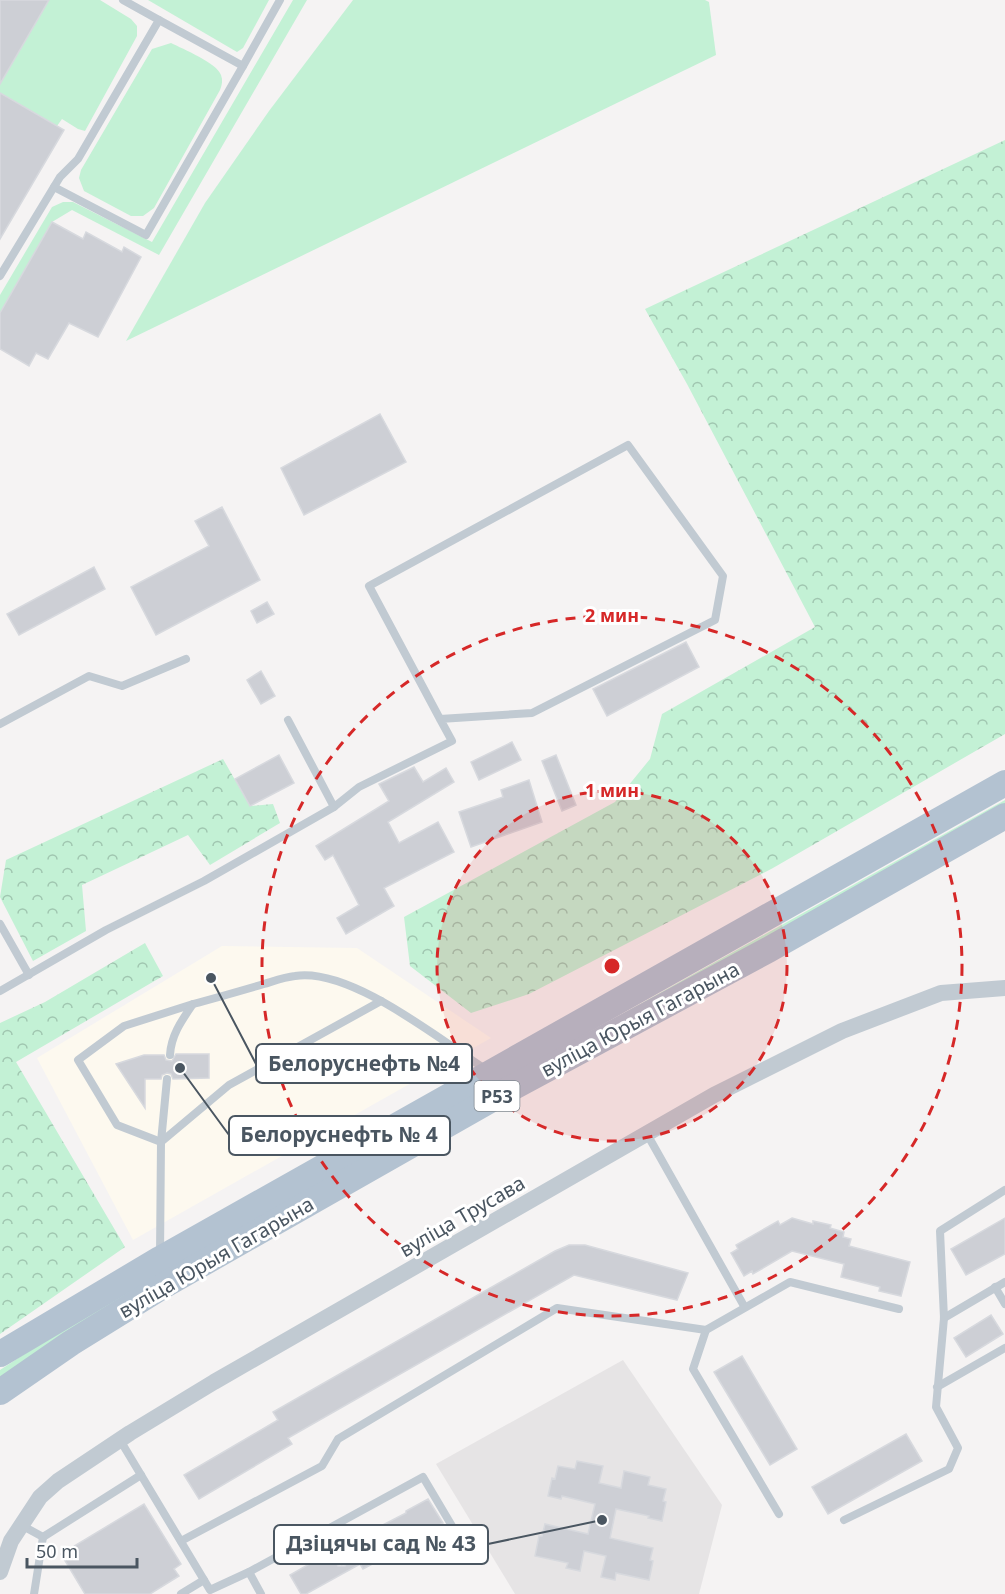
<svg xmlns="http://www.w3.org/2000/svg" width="1005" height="1594" font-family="'Noto Sans',sans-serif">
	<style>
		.commercial { fill: #fdf9ef }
		.education { fill: #e6e4e5 }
		.grass { fill: #c3f1d5 }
		.forest { fill: url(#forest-crowns) }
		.building { fill: #cdcfd5; stroke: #d7d9de; stroke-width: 1.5 }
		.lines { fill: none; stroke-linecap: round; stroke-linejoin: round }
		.lane { stroke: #c1cad2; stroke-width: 8 }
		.street { stroke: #c1cad2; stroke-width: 16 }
		.primary { stroke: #b3c2d1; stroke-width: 26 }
		.ring { fill: none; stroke: #d62828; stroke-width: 3; stroke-dasharray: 10 8 }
		.labels { text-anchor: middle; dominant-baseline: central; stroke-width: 6; stroke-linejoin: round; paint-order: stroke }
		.shield { fill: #fff; stroke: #808990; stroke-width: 1.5 }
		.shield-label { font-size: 18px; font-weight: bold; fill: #4a5661 }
		.street-label { font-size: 20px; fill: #4a5661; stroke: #fff }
		.centre { fill: #d62828; stroke: #fff; stroke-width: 3 }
		.ring-label { font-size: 18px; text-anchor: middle; font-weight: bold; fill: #d62828; stroke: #fff; stroke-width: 6; stroke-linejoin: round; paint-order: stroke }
		.leader { fill: none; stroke: #4a5661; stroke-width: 2 }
		.callout-dot { fill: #4a5661; stroke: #fff; stroke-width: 2 }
		.callout { fill: #fff; stroke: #4a5661; stroke-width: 2 }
		.callout-label { font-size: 21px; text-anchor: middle; font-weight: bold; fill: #4a5661 }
	</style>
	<defs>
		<pattern id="forest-crowns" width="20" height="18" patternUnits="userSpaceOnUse" patternTransform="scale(1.5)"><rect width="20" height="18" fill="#c3f1d5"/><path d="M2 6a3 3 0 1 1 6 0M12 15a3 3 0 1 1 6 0" fill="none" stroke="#a0c6b0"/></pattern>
	</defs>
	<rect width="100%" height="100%" fill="#f5f3f3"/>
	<path class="commercial" d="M222,946L357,948L491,1038L133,1240L37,1058Z"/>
	<path class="education" d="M623,1360L722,1505L699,1594H515L436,1464Z"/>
	<g class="grass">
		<path d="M49,0H100L131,19L137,26V36L85,131L78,129L62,119L57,126L0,93V83Z"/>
		<path d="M148,0H269L243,48L237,52Z"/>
		<path d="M293,0H307L159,255L72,210L52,222L0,313V295L52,207L63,202H73L152,242Z"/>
		<path d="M353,0H705L709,2L716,55L126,341L205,203L269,111Z"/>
		<path d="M171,43C183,49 217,63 221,75C223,80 222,85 220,90L154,208L143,216H131L84,191L79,178L81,170L152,49Z"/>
		<path d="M1005,800V805L0,1380V1370L84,1315Z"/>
	</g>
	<g class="forest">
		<path d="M1005,140V734L773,868L529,994L471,1013L410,966L404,917L615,802L650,759L662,714L815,627L687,384L645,309Z"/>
		<path d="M223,759L250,806L273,804L280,823L210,865L188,835L82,885L86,931L33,961L0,897L6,860Z"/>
		<path d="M145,943L163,976L16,1062L125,1247L0,1334V1023L45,1002Z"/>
	</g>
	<g class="building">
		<path d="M0,0H49L0,84Z"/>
		<path d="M0,93L64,130L0,239Z"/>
		<path d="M52,222L83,239L86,232L122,252L124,247L141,257L98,337L69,323L48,359L36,353L29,366L0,349V313Z"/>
		<path d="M380,414L406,462L304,515L281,468Z"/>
		<path d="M222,507L260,580L156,635L131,587L209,546L195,521Z"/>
		<path d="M94,567L105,589L19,635L7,614Z"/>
		<path d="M267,602L274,614L257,623L251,611Z"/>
		<path d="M686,642L699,667L607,716L593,689Z"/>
		<path d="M261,671L275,696L261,704L247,680Z"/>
		<path d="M512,742L521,760L479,780L471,762Z"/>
		<path d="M279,755L294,783L250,806L235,779Z"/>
		<path d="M556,755L576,805L562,811L542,761Z"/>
		<path d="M414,767L423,782L446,768L454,782L388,822L399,843L438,822L454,852L384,888L394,906L346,934L337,918L359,905L333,855L325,860L316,846L389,801L379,784Z"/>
		<path d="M529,780L542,822L471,847L459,812L503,797L501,790Z"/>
		<path d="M176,1054H209V1078L173,1079L171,1074L167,1073L162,1075L161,1079H145V1108L116,1064L144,1055H164L166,1060L172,1061Z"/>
		<path d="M792,1218L813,1224V1221L831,1225L830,1228L844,1232L843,1237L851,1239L849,1246L910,1262L901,1296L879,1291L880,1287L841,1277L844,1264L792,1251L753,1274L752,1271L744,1276L731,1253L738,1249L736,1245L778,1221L780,1225Z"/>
		<path d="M1005,1218V1254L966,1275L951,1249Z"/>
		<path d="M569,1245H585L688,1273L677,1300L574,1275L288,1438L292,1444L199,1499L184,1475L278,1420L273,1412L555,1251Z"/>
		<path d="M991,1315L1003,1334L966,1357L954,1338Z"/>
		<path d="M742,1356L797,1449L770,1465L714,1372Z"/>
		<path d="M906,1434L922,1461L828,1514L812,1487Z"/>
		<path d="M577,1461L603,1466L599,1483L621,1488L624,1471L650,1477L648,1485L666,1489L663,1501L666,1502L662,1521L648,1518L649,1516L616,1509L610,1538L653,1548L650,1560L653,1561L649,1580L616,1573L615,1580L601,1577L606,1556L584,1551L580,1571L566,1568L568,1563L535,1556L539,1536H542L545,1524L588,1534L595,1504L562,1496L561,1499L548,1496L552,1478L555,1479L558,1466L575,1469Z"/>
		<path d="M428,1499L443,1523L412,1539L414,1542L363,1569L360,1564L306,1594H301L290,1575L330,1552L338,1566H345L348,1561L342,1546L406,1513V1511Z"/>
		<path d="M144,1504L181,1564L174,1569L179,1576L150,1594H85L61,1554Z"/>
	</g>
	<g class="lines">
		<g class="lane">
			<path d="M159,20L243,66L280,0"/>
			<path d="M54,187L146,235L243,66"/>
			<path d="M0,276L60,177L78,159L159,20L123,0"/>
			<path d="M0,724L89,676L122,686L186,659"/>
			<path d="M334,807L359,787L452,741L440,719L369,586L628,445L723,576L715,620L532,713L440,719"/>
			<path d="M0,924L29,975"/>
			<path d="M0,991L106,930L204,881L334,807L288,720"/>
			<path d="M193,1004L124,1026L78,1060L117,1125L161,1142L229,1085L381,1001"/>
			<path d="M170,1055C171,1035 182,1020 193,1004C216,998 240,991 264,984C274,981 285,977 295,976C351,967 441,1041 487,1070"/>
			<path d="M647,1134L744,1306"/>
			<path d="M160,1255L161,1142L167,1079"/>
			<path d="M995,1287L1005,1304"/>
			<path d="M944,1318L1005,1282"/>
			<path d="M937,1387L1005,1348"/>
			<path d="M120,1440L210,1590L249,1572L261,1594"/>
			<path d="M779,1514L693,1369L706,1330L790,1282L899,1309"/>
			<path d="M844,1520L949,1469L958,1448L936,1407L944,1318L940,1231L1005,1190"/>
			<path d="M21,1525L43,1537L141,1475"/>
			<path d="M326,1530L342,1561"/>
			<path d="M181,1541L322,1466L338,1439L557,1308L706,1330"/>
			<path d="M249,1572L423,1477L468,1553L485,1544"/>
			<path d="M34,1594L43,1537"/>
			<path d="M181,1594L204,1580"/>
		</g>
		<path class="street" d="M0,1572L11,1541L40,1497L58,1481L130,1433L214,1382L714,1095L842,1031L941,993L1005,988"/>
		<g class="primary">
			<path d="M0,1354L160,1259L1005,783"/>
			<path d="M0,1392L71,1343L163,1286L506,1091L768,950L1005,816"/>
		</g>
	</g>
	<circle cx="612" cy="966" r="175" fill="#d62828" fill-opacity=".12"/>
	<g class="ring">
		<circle cx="612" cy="966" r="175"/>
		<circle cx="612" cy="966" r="350"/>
	</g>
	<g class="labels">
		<rect class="shield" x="474.5" y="1081" width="45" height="30" rx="4.5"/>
		<g class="shield-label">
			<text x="497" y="1096">Р53</text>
		</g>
		<g class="street-label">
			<text transform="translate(640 1019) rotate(-28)">вуліца Юрыя Гагарына</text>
			<text transform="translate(462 1216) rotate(-30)">вуліца Трусава</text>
			<text transform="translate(216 1257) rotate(-30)">вуліца Юрыя Гагарына</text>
		</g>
	</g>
	<circle cx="612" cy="966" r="9" class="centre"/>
	<g class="ring-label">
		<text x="612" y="622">2 мин</text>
		<text x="612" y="797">1 мин</text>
	</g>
	<path class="leader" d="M211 978L256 1064M180 1068L229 1135M602 1520L488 1544"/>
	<g class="callout-dot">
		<circle cx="211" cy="978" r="6"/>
		<circle cx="180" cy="1068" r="6"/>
		<circle cx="602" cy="1520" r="6"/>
	</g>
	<g class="callout">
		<rect x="256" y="1044" width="216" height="39" rx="6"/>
		<rect x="229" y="1116" width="221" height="39" rx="6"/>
		<rect x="274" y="1525" width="214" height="39" rx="6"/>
	</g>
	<g class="callout-label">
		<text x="364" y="1071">Белоруснефть №4</text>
		<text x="339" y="1142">Белоруснефть № 4</text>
		<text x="381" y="1551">Дзіцячы сад № 43</text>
	</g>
	<path d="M27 1558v9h110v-9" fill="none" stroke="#4a5661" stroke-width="3"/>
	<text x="36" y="1558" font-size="18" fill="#4a5661" stroke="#ffffff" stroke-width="4.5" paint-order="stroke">50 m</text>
</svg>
